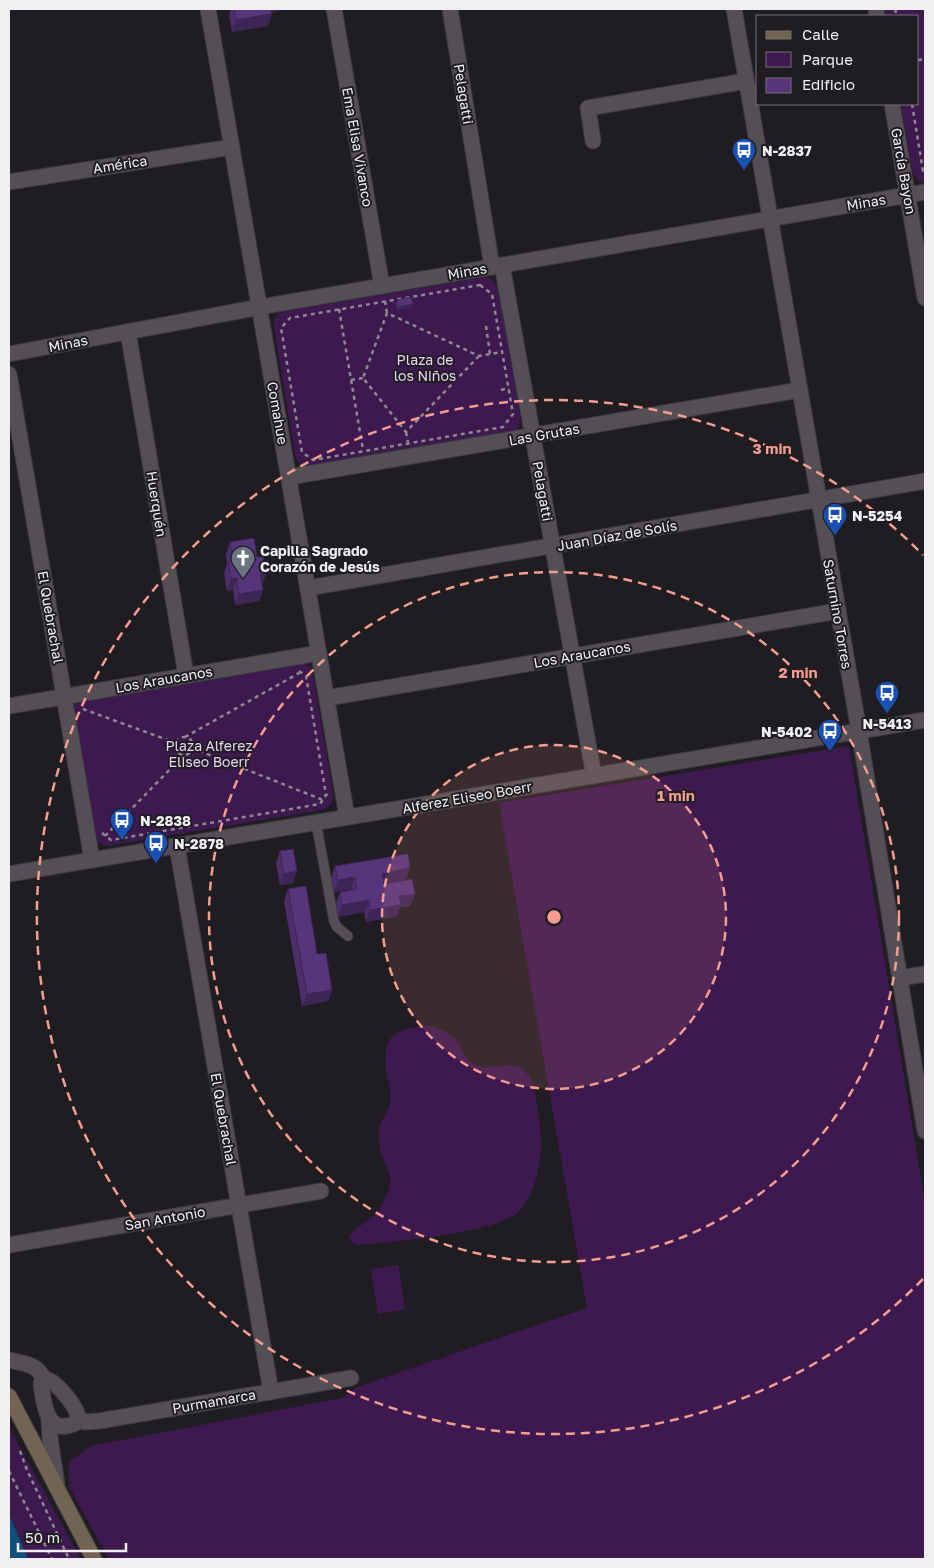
<svg xmlns="http://www.w3.org/2000/svg" width="934" height="1568" font-family="'Golos Text',sans-serif">
	<style>
		.green { fill: #3d1950 }
		.water { fill: #104f79 }
		.lines { fill: none; stroke-linecap: round; stroke-linejoin: round }
		.service-casing { stroke: #3d3a3f; stroke-width: 11 }
		.minor-casing { stroke: #3d3a3f; stroke-width: 17 }
		.tertiary-casing { stroke: #3d3a3f; stroke-width: 17 }
		.secondary-casing { stroke: #3d3a3f; stroke-width: 17 }
		.path { stroke: #8d8a8e; stroke-width: 2.5; stroke-dasharray: 4 4; stroke-linecap: butt }
		.service { stroke: #534f55; stroke-width: 9 }
		.minor { stroke: #534f55; stroke-width: 15 }
		.tertiary { stroke: #534f55; stroke-width: 15 }
		.secondary { stroke: #736352; stroke-width: 15 }
		.wall { fill: #4b2e6a }
		.shaded-wall { fill: #3d2556 }
		.building { fill: #57357b; stroke: #3d2556 }
		.ring { fill: none; stroke: #f59d8e; stroke-width: 2.5; stroke-dasharray: 9 6 }
		.labels { text-anchor: middle; dominant-baseline: central; stroke-width: 4; stroke-linejoin: round; paint-order: stroke }
		.street-label { font-size: 14px; fill: #f1eff2; stroke: #201d22 }
		.poi-label { font-size: 14px; font-weight: bold; fill: #f1eff2; stroke: #201d22; text-anchor: start }
		.park-label { font-size: 14px; fill: #e8d0f7; stroke: #201d22 }
		.centre { fill: #f59d8e; stroke: #201d22; stroke-width: 2.5 }
		.ring-label { font-size: 15px; text-anchor: middle; font-weight: bold; fill: #f59d8e; stroke: #201d22; stroke-width: 4; stroke-linejoin: round; paint-order: stroke }
	</style>
	<rect width="100%" height="100%" fill="#201d22"/>
	<g class="green">
		<path d="M885,9H925V182L919,181L913,173L901,104H918V16H886Z"/>
		<path d="M486,277C495,279 497,285 500,293L520,415C520,424 520,429 511,432L309,467C301,466 297,462 295,454L274,327C273,318 277,314 285,311Z"/>
		<path d="M302,662L310,667L313,675L333,794C334,803 330,807 321,810L112,845C101,847 97,843 94,833L74,711L75,704L78,701Z"/>
		<path d="M849,746L925,1203V1559H109L69,1487V1462L91,1446L342,1398L357,1387L587,1308L499,803Z"/>
		<path d="M432,1026C443,1030 452,1034 459,1044C464,1052 467,1061 475,1065C491,1073 509,1059 523,1070C533,1077 535,1092 537,1104C542,1135 544,1164 531,1193C527,1202 521,1211 513,1216C495,1226 475,1229 455,1233C423,1239 390,1242 357,1245L351,1242L349,1236C355,1228 362,1225 370,1219C379,1212 389,1195 390,1183C392,1171 381,1159 380,1147C378,1138 378,1128 382,1121C385,1115 389,1110 390,1104C393,1092 388,1081 386,1070C382,1032 399,1027 432,1026Z"/>
		<path d="M398,1265L405,1309L378,1314L371,1269Z"/>
		<path d="M9,1428L19,1446L81,1559H28L9,1514Z"/>
	</g>
	<path class="water" d="M9,1514L28,1559H9Z"/>
	<g class="lines">
		<defs>
			<path id="service" d="M316,822L334,921L337,927L348,936"/>
			<g id="minor">
				<path d="M208,9L347,817"/>
				<path d="M334,9L382,286"/>
				<path d="M450,9L492,267"/>
				<path d="M876,9L877,16"/>
				<path d="M892,104L925,298"/>
				<path d="M593,141L588,108L746,81"/>
				<path d="M9,182L232,147"/>
				<path d="M502,265L594,776"/>
				<path d="M128,332L186,675"/>
				<path d="M9,354L260,307L925,192"/>
				<path d="M9,374L92,860"/>
				<path d="M289,477L799,390"/>
				<path d="M308,588L925,481"/>
				<path d="M327,698L838,611"/>
				<path d="M9,706L319,653"/>
				<path d="M177,846L271,1392"/>
				<path d="M900,978L925,974"/>
				<path d="M9,1245L321,1191"/>
				<path d="M9,1360C25,1364 36,1363 44,1379"/>
				<path d="M46,1379C56,1381 76,1406 78,1416L76,1423C46,1437 44,1404 41,1384L42,1381Z"/>
				<path d="M49,1420L50,1438L57,1485"/>
				<path d="M78,1420L84,1422L99,1421L351,1378"/>
			</g>
			<g id="tertiary">
				<path d="M734,9L859,731L925,1131"/>
				<path d="M9,874L925,720"/>
			</g>
			<path id="secondary" d="M9,1396L94,1559"/>
		</defs>
		<use href="#service" class="service-casing"/>
		<use href="#minor" class="minor-casing"/>
		<use href="#tertiary" class="tertiary-casing"/>
		<use href="#secondary" class="secondary-casing"/>
		<g class="path">
			<path d="M895,9L897,16"/>
			<path d="M918,60L925,59"/>
			<path d="M912,104L923,171L925,170"/>
			<path d="M480,285L492,294L513,414L503,427L313,460L302,452L281,328L290,318Z"/>
			<path d="M385,301L387,313"/>
			<path d="M339,309L363,450"/>
			<path d="M486,326L490,354"/>
			<path d="M479,356L406,432L363,378L387,313L479,356L502,352"/>
			<path d="M351,380L363,378"/>
			<path d="M501,390L509,388"/>
			<path d="M406,432L408,442"/>
			<path d="M299,671L306,676L326,795"/>
			<path d="M83,709L176,743"/>
			<path d="M185,737L301,672"/>
			<circle cx="184" cy="746" r="9"/>
			<path d="M192,748L323,800"/>
			<path d="M102,833L111,840L320,804L326,795L329,794"/>
			<path d="M105,836L184,755"/>
			<path d="M20,1451L27,1470L69,1559"/>
			<path d="M9,1471L52,1559"/>
		</g>
		<use href="#service" class="service"/>
		<use href="#minor" class="minor"/>
		<use href="#tertiary" class="tertiary"/>
		<use href="#secondary" class="secondary"/>
	</g>
	<g class="wall">
		<path d="M231,9H290L272,12L268,26L232,32L229,15Z"/>
		<path d="M397,300L411,308L397,311L396,304Z"/>
		<path d="M230,542L262,585L263,590L259,601L235,605L233,590L227,591L224,573L227,563L226,554Z"/>
		<path d="M280,851L293,883L280,885L276,863Z"/>
		<path d="M335,866L406,880L415,894L410,906L400,907L397,916L366,922L364,912L338,917L336,903L340,892L351,890V889L334,892L331,878Z"/>
		<path d="M288,889L332,990L328,1001L302,1006L284,901Z"/>
	</g>
	<g class="shaded-wall">
		<path d="M267,9H290L265,13Z"/>
		<path d="M272,14L268,26L232,32L236,20Z"/>
		<path d="M413,304L411,308L397,311L398,307Z"/>
		<path d="M266,574L262,586L260,575Z"/>
		<path d="M237,578L233,590L227,591L231,579Z"/>
		<path d="M263,590L259,601L235,605L239,594Z"/>
		<path d="M410,868L406,880L378,885L382,874Z"/>
		<path d="M297,871L293,883L280,885L284,874Z"/>
		<path d="M355,877L351,889L334,892L338,880Z"/>
		<path d="M415,894L410,906L400,907L397,916L366,922L370,910L399,896Z"/>
		<path d="M369,900L364,912L338,917L342,905Z"/>
		<path d="M332,990L328,1001L302,1006L307,994Z"/>
	</g>
	<g class="building">
		<path d="M234,9H271L272,14L236,20Z"/>
		<path d="M411,297L413,304L398,307L397,300Z"/>
		<path d="M254,538L257,557L263,556L266,574L260,575L263,590L239,594L237,578L231,579L228,561L233,560L230,542Z"/>
		<path d="M293,849L297,871L284,874L280,851Z"/>
		<path d="M408,854L410,868L382,874L384,884L412,879L415,894L399,896L401,905L370,910L369,900L342,905L340,892L357,889L355,877L338,880L335,866Z"/>
		<path d="M306,886L317,954L326,953L332,990L307,994L288,889Z"/>
	</g>
	<circle cx="554" cy="917" r="172" fill="#f59d8e" fill-opacity=".12"/>
	<g class="ring">
		<circle cx="554" cy="917" r="172"/>
		<circle cx="554" cy="917" r="345"/>
		<path d="M923 1279A517 517 0 1 1 923 555"/>
	</g>
	<defs>
		<symbol id="bus-pin" viewBox="-11 -11 22 30"><path d="M0 17L-7.5 6A9.5 9.5 0 1 1 7.5 6Z" fill="#1a4fb4" stroke="#201d22"/><path d="M-5-6H5V4H4V6H2V4H-2V6H-4V4H-5ZM-3.5-4V0h7V-4ZM-3.5 1.2v1.5H-2V1.2ZM2 1.2v1.5H3.5V1.2Z" fill="#fff"/></symbol>
		<symbol id="church-pin" viewBox="-11 -11 22 30"><path d="M0 17L-7.5 6A9.5 9.5 0 1 1 7.5 6Z" fill="#6b7280" stroke="#201d22"/><path d="M-1.2-6h2.4v3.5h3.3v2.4h-3.3V6h-2.4V-.1h-3.3v-2.4h3.3Z" fill="#fff"/></symbol>
	</defs>
	<g fill-rule="evenodd">
		<use href="#bus-pin" x="730" y="136" width="28" height="38"/>
		<use href="#bus-pin" x="821" y="501" width="28" height="38"/>
		<use href="#church-pin" x="229" y="544" width="28" height="38"/>
		<use href="#bus-pin" x="873" y="679" width="28" height="38"/>
		<use href="#bus-pin" x="816" y="717" width="28" height="38"/>
		<use href="#bus-pin" x="108" y="806" width="28" height="38"/>
		<use href="#bus-pin" x="142" y="829" width="28" height="38"/>
	</g>
	<g class="labels">
		<g class="street-label">
			<text transform="translate(464 94) rotate(81)">Pelagatti</text>
			<text transform="translate(358 147) rotate(80)">Ema Elisa Vivanco</text>
			<text transform="translate(120 164) rotate(-9)">América</text>
			<text transform="translate(904 171) rotate(80)">García Bayon</text>
			<text transform="translate(866 202) rotate(-10)">Minas</text>
			<text transform="translate(467 271) rotate(-10)">Minas</text>
			<text transform="translate(68 343) rotate(-11)">Minas</text>
			<text transform="translate(278 413) rotate(80)">Comahue</text>
			<text transform="translate(544 434) rotate(-10)">Las Grutas</text>
			<text transform="translate(543 491) rotate(80)">Pelagatti</text>
			<text transform="translate(157 504) rotate(81)">Huerquén</text>
			<text transform="translate(617 535) rotate(-10)">Juan Díaz de Solís</text>
			<text transform="translate(838 614) rotate(80)">Saturnino Torres</text>
			<text transform="translate(51 617) rotate(80)">El Quebrachal</text>
			<text transform="translate(582 654) rotate(-10)">Los Araucanos</text>
			<text transform="translate(164 679) rotate(-10)">Los Araucanos</text>
			<text transform="translate(467 797) rotate(-10)">Alferez Eliseo Boerr</text>
			<text transform="translate(224 1119) rotate(80)">El Quebrachal</text>
			<text transform="translate(165 1218) rotate(-10)">San Antonio</text>
			<text transform="translate(214 1401) rotate(-10)">Purmamarca</text>
		</g>
		<g class="poi-label">
			<text x="762" y="150">N-2837</text>
			<text x="852" y="515">N-5254</text>
			<text x="260" y="550">Capilla Sagrado<tspan x="260" dy="16">Corazón de Jesús</tspan></text>
			<text x="887" y="723" text-anchor="middle">N-5413</text>
			<text x="812" y="731" text-anchor="end">N-5402</text>
			<text x="140" y="820">N-2838</text>
			<text x="174" y="843">N-2878</text>
		</g>
		<g class="park-label">
			<text x="425" y="359">Plaza de<tspan x="425" dy="16">los Niños</tspan></text>
			<text x="209" y="745">Plaza Alferez<tspan x="209" dy="16">Eliseo Boerr</tspan></text>
		</g>
	</g>
	<circle cx="554" cy="917" r="8" class="centre"/>
	<g class="ring-label">
		<text x="772" y="454">3 min</text>
		<text x="798" y="678">2 min</text>
		<text x="676" y="801">1 min</text>
	</g>
	<rect width="934" height="1568" fill="none" stroke="#f1eff2" stroke-width="20"/>
	<rect x="756" y="15" width="162" height="90" fill="#201d22" stroke="#747175"/>
	<rect x="766" y="31" width="25" height="8" fill="#736352" stroke="#747175"/>
	<text x="802" y="40" font-size="15" fill="#f1eff2">Calle</text>
	<rect x="766" y="52" width="25" height="15" fill="#3d1950" stroke="#747175"/>
	<text x="802" y="65" font-size="15" fill="#f1eff2">Parque</text>
	<rect x="766" y="78" width="25" height="15" fill="#57357b" stroke="#747175"/>
	<text x="802" y="90" font-size="15" fill="#f1eff2">Edificio</text>
	<path d="M18 1543v8h108v-8" fill="none" stroke="#f1eff2" stroke-width="2.5"/>
	<text x="25" y="1543" font-size="15" fill="#f1eff2" stroke="#201d22" stroke-width="4" paint-order="stroke">50 m</text>
</svg>
